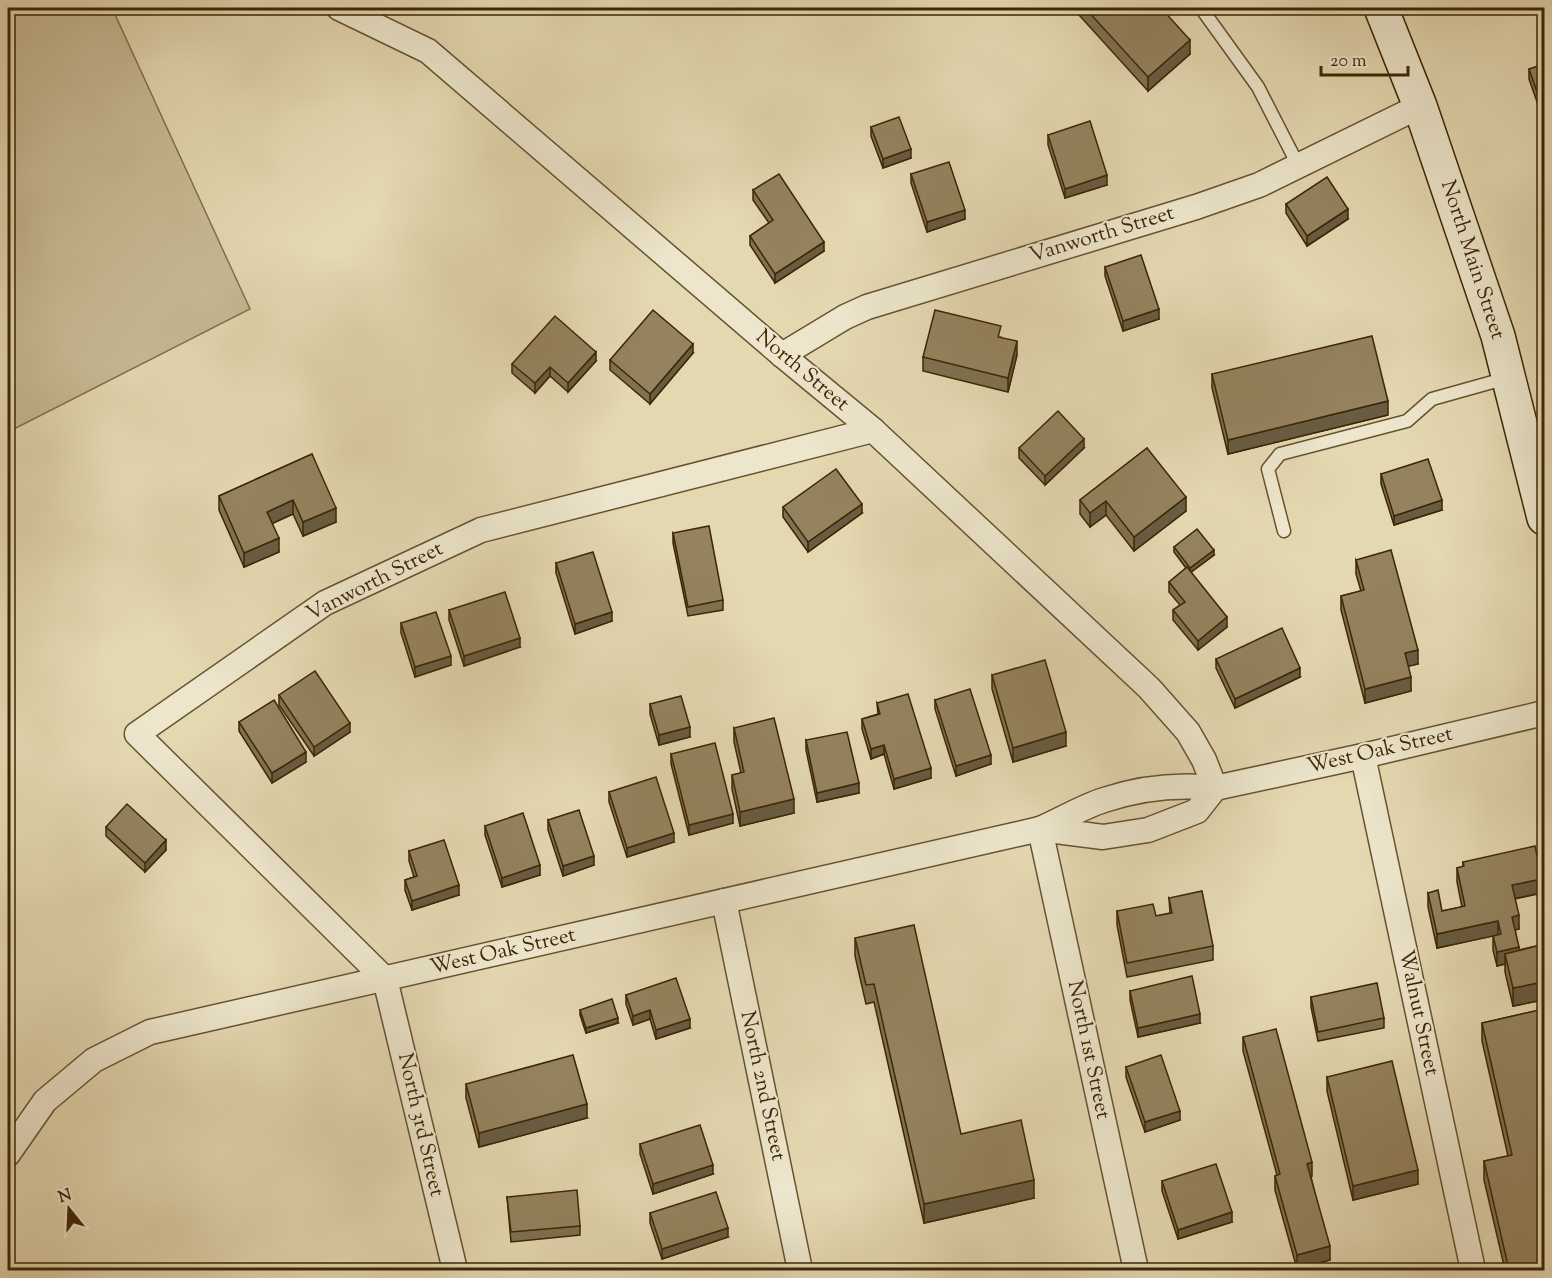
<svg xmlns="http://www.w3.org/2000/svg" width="1552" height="1278" font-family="'Sorts Mill Goudy',serif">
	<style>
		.green { fill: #c8ba94; stroke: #82704c; stroke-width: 1.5 }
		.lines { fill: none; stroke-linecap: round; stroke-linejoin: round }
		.service-casing { stroke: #675230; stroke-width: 15 }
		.minor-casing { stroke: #675230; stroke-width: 27 }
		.secondary-casing { stroke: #3d2605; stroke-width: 36 }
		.service { stroke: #ede6cc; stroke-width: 12 }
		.minor { stroke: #ede6cc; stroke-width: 24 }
		.secondary { stroke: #ede6cc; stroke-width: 33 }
		.wall { fill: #7f7151; stroke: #3d2605; stroke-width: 1.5 }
		.shaded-wall { fill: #685c42; stroke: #3d2605; stroke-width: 1.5 }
		.building { fill: #94835e; stroke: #3d2605; stroke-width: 1.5 }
		.labels { text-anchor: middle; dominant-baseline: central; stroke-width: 4.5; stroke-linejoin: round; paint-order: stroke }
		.street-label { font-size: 21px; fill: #3d2605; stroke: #ede6cc }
	</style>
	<rect width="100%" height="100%" fill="#e4d8b1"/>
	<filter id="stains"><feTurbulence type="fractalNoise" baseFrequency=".00333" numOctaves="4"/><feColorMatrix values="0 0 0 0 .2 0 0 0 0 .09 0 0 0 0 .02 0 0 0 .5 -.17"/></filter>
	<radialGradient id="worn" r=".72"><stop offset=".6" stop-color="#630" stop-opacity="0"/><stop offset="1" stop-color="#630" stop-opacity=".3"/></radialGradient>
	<path class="green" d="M8,8H112L250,309L8,432Z"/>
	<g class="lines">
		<defs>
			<g id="service">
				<path d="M1201,8L1258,87L1298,165"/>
				<path d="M1284,531L1268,469L1280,454L1407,421L1432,399L1507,378"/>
			</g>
			<g id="minor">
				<path d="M339,8L428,51L782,355L873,430L1149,688L1188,732L1204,760L1215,788"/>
				<path d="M782,355L845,317L867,307L1196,207L1259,185L1420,106"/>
				<path d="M1363,756L1473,1270"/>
				<path d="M1040,829L1136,1270"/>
				<path d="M1040,829L1103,837L1148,830L1197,811L1215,788"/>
				<path d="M724,901L800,1270"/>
				<path d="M8,1154L45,1101L94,1060L150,1032L1040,829C1061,820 1082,807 1104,800C1140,788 1177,784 1215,788L1363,756L1544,713"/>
				<path d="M455,1270L385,979L137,734L325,603L481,530L873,430"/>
			</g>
			<path id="secondary" d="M1381,8L1420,106L1498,336L1544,518"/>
		</defs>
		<use href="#service" class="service-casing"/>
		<use href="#minor" class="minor-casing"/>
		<use href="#secondary" class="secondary-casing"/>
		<use href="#service" class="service"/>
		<use href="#minor" class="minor"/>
		<use href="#secondary" class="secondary"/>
	</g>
	<g class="wall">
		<path d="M1079,8H1161L1190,54L1148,91L1079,15Z"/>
		<path d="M1545,64L1541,113L1529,79V69Z"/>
		<path d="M871,127L911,158L883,168L871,136Z"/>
		<path d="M1048,135L1107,185L1065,198L1048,145Z"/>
		<path d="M911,174L965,219L927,232L911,183Z"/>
		<path d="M753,190L824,251L775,283L750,245V236L769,223L753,200Z"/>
		<path d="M1286,204L1348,219L1307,246L1286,213Z"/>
		<path d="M1105,267L1159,319L1123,331L1105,276Z"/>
		<path d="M1001,337L1017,355L1008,392L923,371V357Z"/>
		<path d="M693,353L650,404L610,370V360Z"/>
		<path d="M596,361L568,392L550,376L535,393L512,373V364Z"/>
		<path d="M1212,374L1388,415L1228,454L1212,388Z"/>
		<path d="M1019,448H1084L1045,485L1019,458Z"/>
		<path d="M1147,448L1186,511L1134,551L1106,515L1090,527L1080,514V500Z"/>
		<path d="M312,454L336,522L303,536L293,514L272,523L279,552L244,567L219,510V496Z"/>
		<path d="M1381,474L1442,510L1394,525L1381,484Z"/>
		<path d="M783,507L862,513L808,552L783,517Z"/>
		<path d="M673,533L723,600V610L688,616L673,543Z"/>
		<path d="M1174,547L1214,555L1191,572L1227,627L1198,650L1173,620V610L1180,605L1169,592V582L1186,568L1174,552Z"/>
		<path d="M1356,560L1418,664L1408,666L1411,691L1365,703L1341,610V596L1361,591L1356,574Z"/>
		<path d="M556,563L612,621L575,634L556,573Z"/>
		<path d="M449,610L520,647L464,666L449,620Z"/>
		<path d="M401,623L451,665L415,677L401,633Z"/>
		<path d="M1216,659L1300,677L1235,708L1216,668Z"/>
		<path d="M992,675L1066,746L1013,762L992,689Z"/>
		<path d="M279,695L350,732L314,756L279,705Z"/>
		<path d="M935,700L991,764L956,776L935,709Z"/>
		<path d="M877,703L931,778L894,789L884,754L871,759L862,729V719L878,714Z"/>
		<path d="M650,704L690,737L659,745L650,714Z"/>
		<path d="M239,722L306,762L272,783L239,731Z"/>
		<path d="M734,728L794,813L740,826L732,789V775L741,773L734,742Z"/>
		<path d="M806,740L859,793L817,802L806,750Z"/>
		<path d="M671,754L733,823L689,835L671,764Z"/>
		<path d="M609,792L674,842L627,857L609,802Z"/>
		<path d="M548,820L594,865L563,876L548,830Z"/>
		<path d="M485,826L540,875L502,887L485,835Z"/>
		<path d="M106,827L166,850L145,872L106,836Z"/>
		<path d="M409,851L459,895L412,910L405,890V880L414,877L409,861Z"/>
		<path d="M1463,862L1542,893L1515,899L1519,929L1515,930L1519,950L1545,944V1270H1505L1484,1180V1161L1508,1156L1482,1041V1023L1540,1010L1538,1001L1513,1006L1505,972V964L1497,966L1493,950V936L1496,935L1437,948L1428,907V893L1442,911L1462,907L1457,882V868L1463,867Z"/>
		<path d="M1169,898L1213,946V960L1127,977L1117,925V911L1156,916L1170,913Z"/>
		<path d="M855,938L961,1134L1034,1198L924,1223L874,1002L866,1004L855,956Z"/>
		<path d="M1130,991L1200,1023L1138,1037L1130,1000Z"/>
		<path d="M626,995L690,1028L656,1039L650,1019L633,1025L626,1004Z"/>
		<path d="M1311,997L1384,1018V1028L1318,1041L1311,1007Z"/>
		<path d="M580,1010L618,1023L586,1033L580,1015Z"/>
		<path d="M1243,1037L1312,1176L1311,1177L1330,1260L1297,1269L1275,1190V1176L1277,1175L1243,1051Z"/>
		<path d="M1126,1067L1180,1120L1145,1132L1126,1077Z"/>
		<path d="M1327,1077L1418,1184L1353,1200L1327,1091Z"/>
		<path d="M466,1084L587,1118L479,1147L466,1098Z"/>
		<path d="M640,1144L713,1174L653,1194L640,1154Z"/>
		<path d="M1162,1181L1232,1222L1178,1239L1162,1191Z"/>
		<path d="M507,1197L580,1226V1235L511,1242Z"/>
		<path d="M650,1213L728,1237L662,1259L650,1223Z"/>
	</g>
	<g class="shaded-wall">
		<path d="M1190,40V54L1148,91V77Z"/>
		<path d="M1545,102V112L1541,113V103Z"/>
		<path d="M911,149V158L883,168V159Z"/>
		<path d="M1107,175V185L1065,198V189Z"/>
		<path d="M1348,209V219L1307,246V236Z"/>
		<path d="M965,210V219L927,232V222Z"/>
		<path d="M824,242V251L775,283V274Z"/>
		<path d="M1159,309V319L1123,331V321Z"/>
		<path d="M1017,341V355L1008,392V378Z"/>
		<path d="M693,344V353L650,404V394Z"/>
		<path d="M596,352V361L568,392V383Z"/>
		<path d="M550,367V376L535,393V383Z"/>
		<path d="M1388,401V415L1228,454V440Z"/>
		<path d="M1084,439V448L1045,485V476Z"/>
		<path d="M1186,497V511L1134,551V537Z"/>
		<path d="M293,500V514L267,526V512Z"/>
		<path d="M1442,500V510L1394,525V516Z"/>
		<path d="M1106,501V515L1090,527V513Z"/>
		<path d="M862,504V513L808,552V542Z"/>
		<path d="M336,508V522L303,536V522Z"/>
		<path d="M279,538V552L244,567V553Z"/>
		<path d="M1214,550V555L1190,573V568Z"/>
		<path d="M612,612V621L575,634V624Z"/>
		<path d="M1227,617V627L1198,650V641Z"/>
		<path d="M520,638V647L464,666V656Z"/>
		<path d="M1418,650V664L1405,667V653Z"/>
		<path d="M451,656V665L415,677V667Z"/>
		<path d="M1300,668V677L1235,708V699Z"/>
		<path d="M1411,677V691L1365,703V689Z"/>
		<path d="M350,723V732L314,756V747Z"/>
		<path d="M690,727V737L659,745V735Z"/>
		<path d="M1066,732V746L1013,762V748Z"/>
		<path d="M884,745V754L871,759V749Z"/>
		<path d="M306,752V762L272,783V773Z"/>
		<path d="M991,755V764L956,776V766Z"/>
		<path d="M931,768V778L894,789V779Z"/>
		<path d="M859,783V793L817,802V793Z"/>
		<path d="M794,799V813L740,826V812Z"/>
		<path d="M733,814V823L689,835V825Z"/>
		<path d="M674,833V842L627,857V848Z"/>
		<path d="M166,840V850L145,872V863Z"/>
		<path d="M594,856V865L563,876V866Z"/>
		<path d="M540,865V875L502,887V878Z"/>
		<path d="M1542,879V893L1512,899V885Z"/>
		<path d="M459,885V895L412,910V901Z"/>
		<path d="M1519,915V929L1512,931V917Z"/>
		<path d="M1498,921V935L1437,948V934Z"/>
		<path d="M1519,947V961L1505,954V964L1497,966V952Z"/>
		<path d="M1538,983V1001L1513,1006V988Z"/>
		<path d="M650,1010V1019L633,1025V1016Z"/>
		<path d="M1200,1014V1023L1138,1037V1028Z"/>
		<path d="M618,1018V1023L586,1033V1028Z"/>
		<path d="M690,1019V1028L656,1039V1030Z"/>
		<path d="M587,1104V1118L479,1147V1133Z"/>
		<path d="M1180,1111V1120L1145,1132V1122Z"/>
		<path d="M1312,1162V1176L1307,1178V1164Z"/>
		<path d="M713,1165V1174L653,1194V1184Z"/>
		<path d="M1418,1170V1184L1353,1200V1186Z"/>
		<path d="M1034,1180V1198L924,1223V1204Z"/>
		<path d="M1232,1212V1222L1178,1239V1230Z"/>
		<path d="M728,1228V1237L662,1259V1249Z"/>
		<path d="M1330,1246V1260L1297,1269V1255Z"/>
	</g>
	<g class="building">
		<path d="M1085,8H1161L1190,40L1148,77Z"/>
		<path d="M1545,64V102L1541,103L1529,69Z"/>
		<path d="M899,117L911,149L883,159L871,127Z"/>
		<path d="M1090,121L1107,175L1065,189L1048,135Z"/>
		<path d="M949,162L965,210L927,222L911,174Z"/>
		<path d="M779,174L824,242L775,274L750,236L773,220L753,190Z"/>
		<path d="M1327,177L1348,209L1307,236L1286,204Z"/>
		<path d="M1141,255L1159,309L1123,321L1105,267Z"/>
		<path d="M653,310L693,344L650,394L610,360Z"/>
		<path d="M935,310L1001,326L998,337L1017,341L1008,378L923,357Z"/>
		<path d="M555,316L596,352L568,383L550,367L535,383L512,364Z"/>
		<path d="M1372,336L1388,401L1228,440L1212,374Z"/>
		<path d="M1058,411L1084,439L1045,476L1019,448Z"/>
		<path d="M1147,448L1186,497L1134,537L1106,501L1090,513L1080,500Z"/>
		<path d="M312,454L336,508L303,522L293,500L267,512L279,538L244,553L219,496Z"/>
		<path d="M1428,459L1442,500L1394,516L1381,474Z"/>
		<path d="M836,469L862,504L808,542L783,507Z"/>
		<path d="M709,526L723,600L688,607L673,533Z"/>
		<path d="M1197,529L1214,550L1190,568L1174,547Z"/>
		<path d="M1391,550L1418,650L1405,653L1411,677L1365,689L1341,596L1364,590L1356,560Z"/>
		<path d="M593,552L612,612L575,624L556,563Z"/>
		<path d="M1187,567L1227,617L1198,641L1173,610L1185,602L1169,582Z"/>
		<path d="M505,592L520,638L464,656L449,610Z"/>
		<path d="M436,612L451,656L415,667L401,623Z"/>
		<path d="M1282,628L1300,668L1235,699L1216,659Z"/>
		<path d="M1045,660L1066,732L1013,748L992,675Z"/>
		<path d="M315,671L350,723L314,747L279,695Z"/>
		<path d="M970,689L991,755L956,766L935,700Z"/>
		<path d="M908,694L931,768L894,779L884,745L871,749L862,719L880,714L877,703Z"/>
		<path d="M681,696L690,727L659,735L650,704Z"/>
		<path d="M274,700L306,752L272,773L239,722Z"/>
		<path d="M774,718L794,799L740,812L732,775L744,772L734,728Z"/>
		<path d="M847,732L859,783L817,793L806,740Z"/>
		<path d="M715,743L733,814L689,825L671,754Z"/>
		<path d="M656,777L674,833L627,848L609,792Z"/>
		<path d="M127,804L166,840L145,863L106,827Z"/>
		<path d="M579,810L594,856L563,866L548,820Z"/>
		<path d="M523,813L540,865L502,878L485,826Z"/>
		<path d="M444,840L459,885L412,901L405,880L417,876L409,851Z"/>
		<path d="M1535,846L1542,879L1512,885L1519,915L1512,917L1519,947L1497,952L1493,936L1501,934L1498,921L1437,934L1428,893L1438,890L1442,911L1465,906L1457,868L1464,866L1463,862Z"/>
		<path d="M1202,891L1213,946L1127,963L1117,911L1153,904L1156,916L1172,913L1169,898Z"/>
		<path d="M914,925L961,1134L1021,1120L1034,1180L924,1204L874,984L866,985L855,938Z"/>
		<path d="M1545,944V1270H1509L1484,1161L1512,1155L1482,1023L1544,1009L1538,983L1513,988L1505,954Z"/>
		<path d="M1192,976L1200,1014L1138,1028L1130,991Z"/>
		<path d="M676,978L690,1019L656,1030L650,1010L633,1016L626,995Z"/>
		<path d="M1377,983L1384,1018L1318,1032L1311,997Z"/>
		<path d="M612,999L618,1018L586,1028L580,1010Z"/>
		<path d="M1276,1029L1312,1162L1307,1164L1330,1246L1297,1255L1275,1176L1280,1174L1243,1037Z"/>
		<path d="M573,1055L587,1104L479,1133L466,1084Z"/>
		<path d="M1161,1055L1180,1111L1145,1122L1126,1067Z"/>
		<path d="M1392,1061L1418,1170L1353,1186L1327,1077Z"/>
		<path d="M700,1125L713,1165L653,1184L640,1144Z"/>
		<path d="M1216,1164L1232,1212L1178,1230L1162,1181Z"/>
		<path d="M577,1190L580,1226L511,1232L507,1197Z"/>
		<path d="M716,1192L728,1228L662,1249L650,1213Z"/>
		<path d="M721,1267L722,1270H710Z"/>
	</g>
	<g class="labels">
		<g class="street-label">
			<text transform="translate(1102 235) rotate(-17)">Vanworth Street</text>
			<text transform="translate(1472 260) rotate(72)">North Main Street</text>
			<text transform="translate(802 371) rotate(40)">North Street</text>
			<text transform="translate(375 582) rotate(-27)">Vanworth Street</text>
			<text transform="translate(1380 751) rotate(-13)">West Oak Street</text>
			<text transform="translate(503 952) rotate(-13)">West Oak Street</text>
			<text transform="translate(1418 1013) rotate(78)">Walnut Street</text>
			<text transform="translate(1088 1050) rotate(78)">North 1st Street</text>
			<text transform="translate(762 1086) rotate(78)">North 2nd Street</text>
			<text transform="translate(420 1125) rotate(77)">North 3rd Street</text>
		</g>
	</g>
	<rect width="1552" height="1278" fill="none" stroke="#e4d8b1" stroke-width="30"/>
	<rect x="9" y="9" width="1534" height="1260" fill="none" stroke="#3d2605" stroke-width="3"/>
	<rect x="15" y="15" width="1522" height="1248" fill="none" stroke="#3d2605" stroke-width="1.5"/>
	<g transform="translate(69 1209) rotate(342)" stroke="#ede6cc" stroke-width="4.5" paint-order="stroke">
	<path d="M0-4.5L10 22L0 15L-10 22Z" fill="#3d2605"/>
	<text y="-9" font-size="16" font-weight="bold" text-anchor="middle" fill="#3d2605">N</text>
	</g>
	<path d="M1321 66v9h87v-9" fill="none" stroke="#3d2605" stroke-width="3"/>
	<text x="1330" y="66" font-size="18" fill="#3d2605" stroke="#ede6cc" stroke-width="4.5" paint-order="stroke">20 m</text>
	<rect width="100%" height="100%" filter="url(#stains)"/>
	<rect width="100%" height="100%" fill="url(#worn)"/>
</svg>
